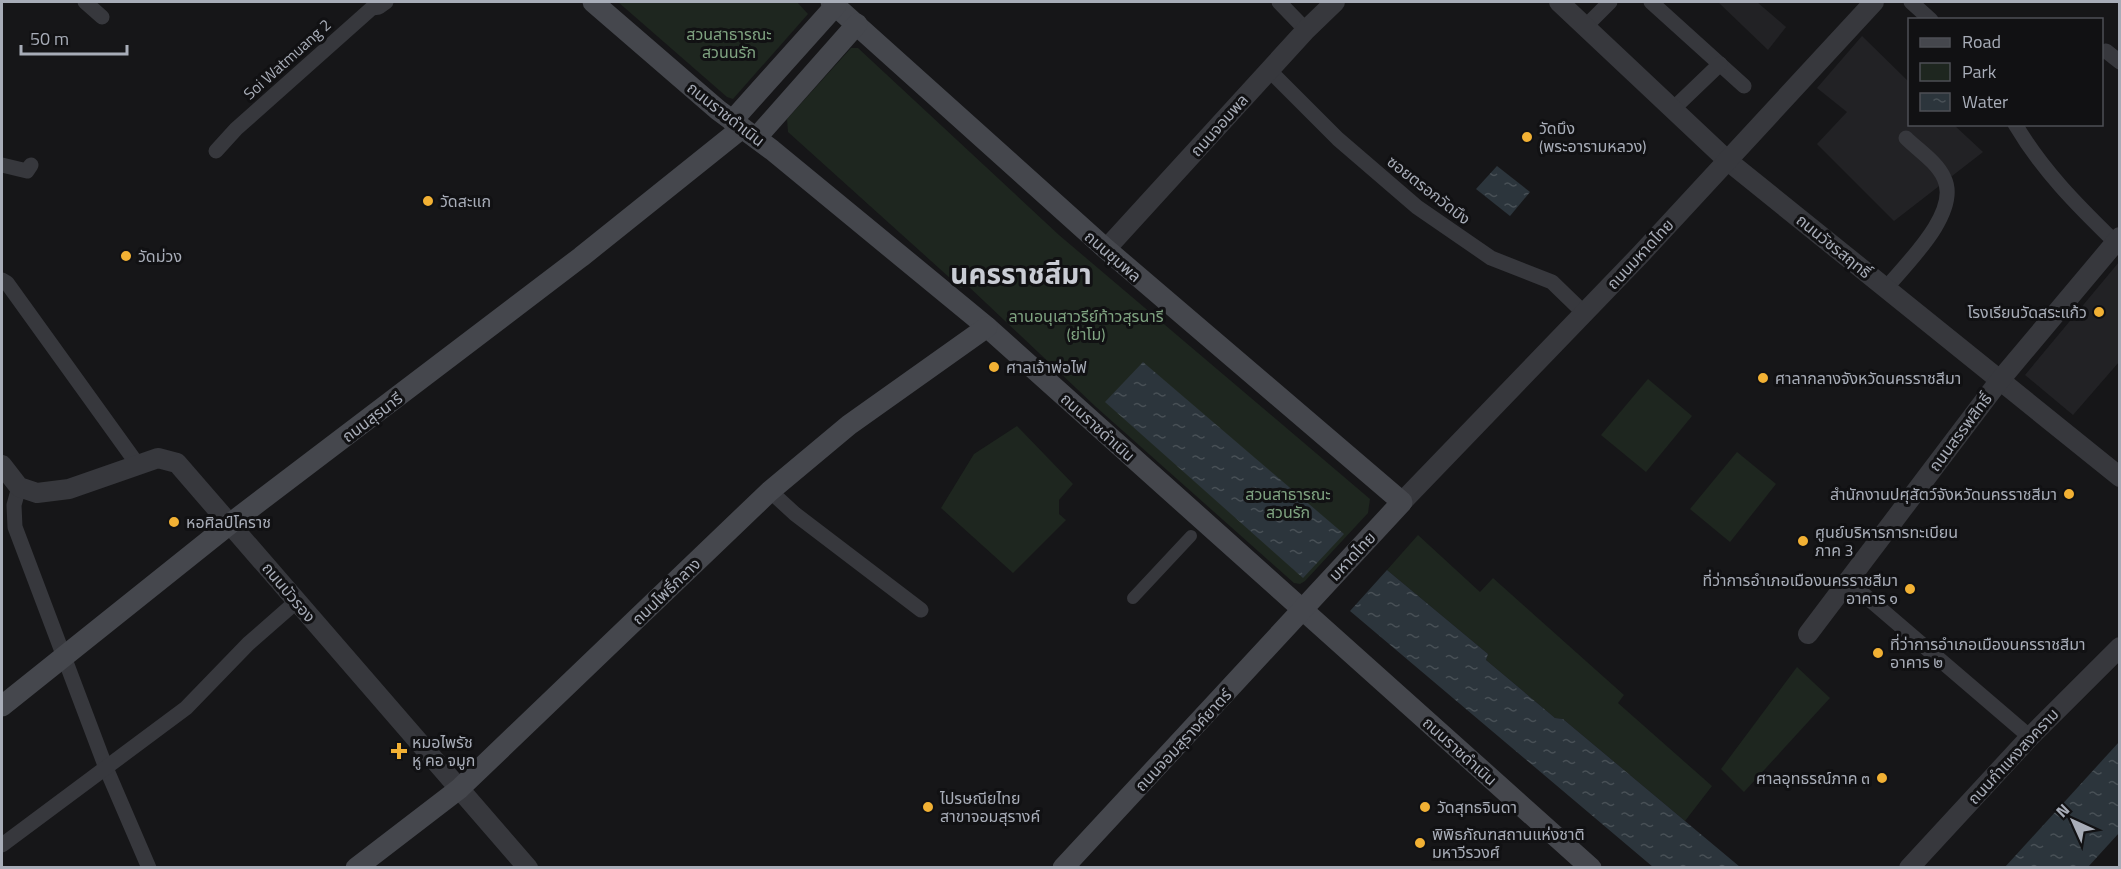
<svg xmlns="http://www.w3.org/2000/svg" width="2121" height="869" font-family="'Titillium Web','Noto Sans Thai',sans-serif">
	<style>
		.built { fill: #222225 }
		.green { fill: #1e261f }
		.water { fill: url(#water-ripples) }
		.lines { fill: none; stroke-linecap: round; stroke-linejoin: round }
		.pedestrian { stroke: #37383d; stroke-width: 12 }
		.minor { stroke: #37383d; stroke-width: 15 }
		.tertiary { stroke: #37383d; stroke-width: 20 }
		.secondary { stroke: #45474d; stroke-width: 21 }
		.poi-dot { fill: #f2b134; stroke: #111113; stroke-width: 2 }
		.labels { text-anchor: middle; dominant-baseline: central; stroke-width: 6; stroke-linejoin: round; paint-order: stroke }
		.park-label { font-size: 16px; fill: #7fa381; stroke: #111113 }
		.street-label { font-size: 16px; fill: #a8adb8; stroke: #111113 }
		.poi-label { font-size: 16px; fill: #a8adb8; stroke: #111113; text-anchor: start }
		.town-label { font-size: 28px; font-weight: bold; fill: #c9ccd4; stroke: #111113 }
	</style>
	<defs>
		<pattern id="water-ripples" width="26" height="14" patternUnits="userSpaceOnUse" patternTransform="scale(1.5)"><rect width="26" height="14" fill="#2c353c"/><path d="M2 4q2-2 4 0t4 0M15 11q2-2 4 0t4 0" fill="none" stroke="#485056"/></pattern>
	</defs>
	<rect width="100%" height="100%" fill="#161618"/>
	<g class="built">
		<path d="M1718,2H1757L1786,27L1768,50Z"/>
		<path d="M1862,36L1909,82L1910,124L1954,125L1983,152L1894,221L1817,144L1847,112L1817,88Z"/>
		<path d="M2119,262V362L2073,415L2025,375Z"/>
	</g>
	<g class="green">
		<path d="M618,2H797L808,14L733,99L727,97Z"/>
		<path d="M851,48H858L1059,235L1370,499L1368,513L1305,581L1300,584L1294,583L1096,407L967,285L961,288L788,132L787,119Z"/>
		<path d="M1648,379L1692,416L1646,472L1601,435Z"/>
		<path d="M1017,426L1073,484L1059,500V514L1066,520L1013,573L941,508L974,454Z"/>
		<path d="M1737,452L1776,484L1730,542L1690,509Z"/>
		<path d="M1418,535L1480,592L1493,578L1624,695L1618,703L1712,786L1685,821L1563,719L1555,718L1486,660L1488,654L1387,570Z"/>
		<path d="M1797,667L1830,698L1744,792L1721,769Z"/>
	</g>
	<g class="water">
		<path d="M1497,166L1530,192L1510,216L1476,189Z"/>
		<path d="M1143,362L1344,534L1303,578L1105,402Z"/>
		<path d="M1387,570L1488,654L1486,660L1555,718L1563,719L1740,867H1653L1350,611Z"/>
		<path d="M2119,742V833L2088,867H2005Z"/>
	</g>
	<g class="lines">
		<path class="pedestrian" d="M1133,598L1191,536"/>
		<g class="minor">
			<path d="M85,2L102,17"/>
			<path d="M1279,2L1306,30"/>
			<path d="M1651,2L1744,86"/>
			<path d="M1911,2L1931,20"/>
			<path d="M1585,27L1610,2"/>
			<path d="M2106,51L2120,62"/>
			<path d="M1269,70L1338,139L1417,207L1491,258L1552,282L1584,313"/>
			<path d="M1672,110L1720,64"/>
			<path d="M2015,124C2042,170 2077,205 2115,242"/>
			<path d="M216,151L236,129L372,8L379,7L386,2"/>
			<path d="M2,165L27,171L31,165"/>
			<path d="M2,280L7,283L138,465"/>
			<path d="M1886,288C1906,264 1961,212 1944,178C1937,162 1918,150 1906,138"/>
			<path d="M19,487L14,505L15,527L106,768L149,868"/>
			<path d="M770,491L795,514L921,610"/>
			<path d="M1848,581L2030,737"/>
			<path d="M2,845L186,708L248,644L297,601"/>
		</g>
		<g class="tertiary">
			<path d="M1559,2L1728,161L2120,477"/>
			<path d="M1106,249L1306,30L1335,2"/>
			<path d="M2,465L19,487L37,493L69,489L158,458L177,463L528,868"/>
			<path d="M1402,502L1641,254L1874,2"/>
			<path d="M1808,634L2000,380L2120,237"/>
			<path d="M1909,868L2030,737L2120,647"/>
		</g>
		<g class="secondary">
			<path d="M593,2L718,110L772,150L987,327L1591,868"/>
			<path d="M831,2L1106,249L1402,502L1063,868"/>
			<path d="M732,121L836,5"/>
			<path d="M756,138L857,24"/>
			<path d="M2,706L231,523L581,257L742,128"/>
			<path d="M356,868L459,789L770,491L849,425L987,327"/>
		</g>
	</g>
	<g class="poi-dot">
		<circle cx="1527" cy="137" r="6"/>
		<circle cx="428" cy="201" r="6"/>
		<circle cx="126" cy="256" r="6"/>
		<circle cx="2099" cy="312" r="6"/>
		<circle cx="994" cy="367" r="6"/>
		<circle cx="1763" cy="378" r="6"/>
		<circle cx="2069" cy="494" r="6"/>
		<circle cx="174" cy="522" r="6"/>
		<circle cx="1803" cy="541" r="6"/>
		<circle cx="1910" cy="589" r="6"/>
		<circle cx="1878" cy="653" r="6"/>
		<path d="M396 742h6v6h6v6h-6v6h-6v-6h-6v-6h6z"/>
		<circle cx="1882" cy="778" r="6"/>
		<circle cx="928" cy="807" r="6"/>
		<circle cx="1425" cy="807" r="6"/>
		<circle cx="1420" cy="843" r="6"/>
	</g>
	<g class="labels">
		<g class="park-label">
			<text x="729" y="34">สวนสาธารณะ<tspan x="729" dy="18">สวนนรัก</tspan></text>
			<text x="1086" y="316">ลานอนุเสาวรีย์ท้าวสุรนารี<tspan x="1086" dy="18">(ย่าโม)</tspan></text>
			<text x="1288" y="494">สวนสาธารณะ<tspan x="1288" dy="18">สวนรัก</tspan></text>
		</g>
		<g class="street-label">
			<text transform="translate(287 59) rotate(-42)">Soi Watmuang 2</text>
			<text transform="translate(726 114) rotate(38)">ถนนราชดำเนิน</text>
			<text transform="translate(1219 125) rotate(-48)">ถนนจอมพล</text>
			<text transform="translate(1429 190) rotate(38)">ซอยตรอกวัดบึง</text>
			<text transform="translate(1834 246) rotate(39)">ถนนวัชรสฤทธิ์</text>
			<text transform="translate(1640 254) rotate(-47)">ถนนมหาดไทย</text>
			<text transform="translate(1113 256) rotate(41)">ถนนชุมพล</text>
			<text transform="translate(372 417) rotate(-37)">ถนนสุรนารี</text>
			<text transform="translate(1098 427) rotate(42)">ถนนราชดำเนิน</text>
			<text transform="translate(1960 432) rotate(-53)">ถนนสรรพสิทธิ์</text>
			<text transform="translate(1352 556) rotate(-47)">มหาดไทย</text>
			<text transform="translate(666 591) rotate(-44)">ถนนโพธิ์กลาง</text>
			<text transform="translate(289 592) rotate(50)">ถนนบัวรอง</text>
			<text transform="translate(1183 740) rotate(-47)">ถนนจอมสุรางค์ยาตร์</text>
			<text transform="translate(1460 751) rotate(42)">ถนนราชดำเนิน</text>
			<text transform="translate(2013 756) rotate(-47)">ถนนกำแหงสงคราม</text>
		</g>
		<g class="poi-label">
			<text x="1539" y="128">วัดบึง<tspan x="1539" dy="18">(พระอารามหลวง)</tspan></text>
			<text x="440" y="201">วัดสะแก</text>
			<text x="138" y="256">วัดม่วง</text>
			<text x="2087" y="312" text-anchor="end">โรงเรียนวัดสระแก้ว</text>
			<text x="1006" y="367">ศาลเจ้าพ่อไฟ</text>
			<text x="1775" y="378">ศาลากลางจังหวัดนครราชสีมา</text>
			<text x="2057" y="494" text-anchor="end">สำนักงานปศุสัตว์จังหวัดนครราชสีมา</text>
			<text x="186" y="522">หอศิลป์โคราช</text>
			<text x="1815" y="532">ศูนย์บริหารการทะเบียน<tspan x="1815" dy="18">ภาค 3</tspan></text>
			<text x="1898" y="580" text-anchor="end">ที่ว่าการอำเภอเมืองนครราชสีมา<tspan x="1898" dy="18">อาคาร ๑</tspan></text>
			<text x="1890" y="644">ที่ว่าการอำเภอเมืองนครราชสีมา<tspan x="1890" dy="18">อาคาร ๒</tspan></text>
			<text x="412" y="742">หมอไพรัช<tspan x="412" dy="18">หู คอ จมูก</tspan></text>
			<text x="1870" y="778" text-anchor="end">ศาลอุทธรณ์ภาค ๓</text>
			<text x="940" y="798">ไปรษณียไทย<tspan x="940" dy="18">สาขาจอมสุรางค์</tspan></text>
			<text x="1437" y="807">วัดสุทธจินดา</text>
			<text x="1432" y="834">พิพิธภัณฑสถานแห่งชาติ<tspan x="1432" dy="18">มหาวีรวงศ์</tspan></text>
		</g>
		<g class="town-label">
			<text x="1021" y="273">นครราชสีมา</text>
		</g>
	</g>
	<rect width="2121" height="869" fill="none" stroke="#a8adb8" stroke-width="6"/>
	<rect x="1908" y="18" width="195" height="108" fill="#111113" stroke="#4d4f55" stroke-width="1.5"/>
	<rect x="1920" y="38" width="30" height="9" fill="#45474d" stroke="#4d4f55" stroke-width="1.5"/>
	<text x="1962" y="48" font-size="18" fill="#a8adb8">Road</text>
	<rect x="1920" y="63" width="30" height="18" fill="#1e261f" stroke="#4d4f55" stroke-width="1.5"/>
	<text x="1962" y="78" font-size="18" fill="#a8adb8">Park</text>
	<rect x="1920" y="93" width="30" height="18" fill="url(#water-ripples)" stroke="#4d4f55" stroke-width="1.5"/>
	<text x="1962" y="108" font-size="18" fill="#a8adb8">Water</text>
	<g transform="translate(2073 821) rotate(315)" stroke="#111113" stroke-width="4.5" paint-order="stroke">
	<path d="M0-4.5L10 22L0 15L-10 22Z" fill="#a8adb8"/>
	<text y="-9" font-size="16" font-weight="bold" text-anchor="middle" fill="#a8adb8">N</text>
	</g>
	<path d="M21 45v9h106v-9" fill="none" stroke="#a8adb8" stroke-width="3"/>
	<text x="30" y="45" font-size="18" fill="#a8adb8" stroke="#111113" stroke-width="4.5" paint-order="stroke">50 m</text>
</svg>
